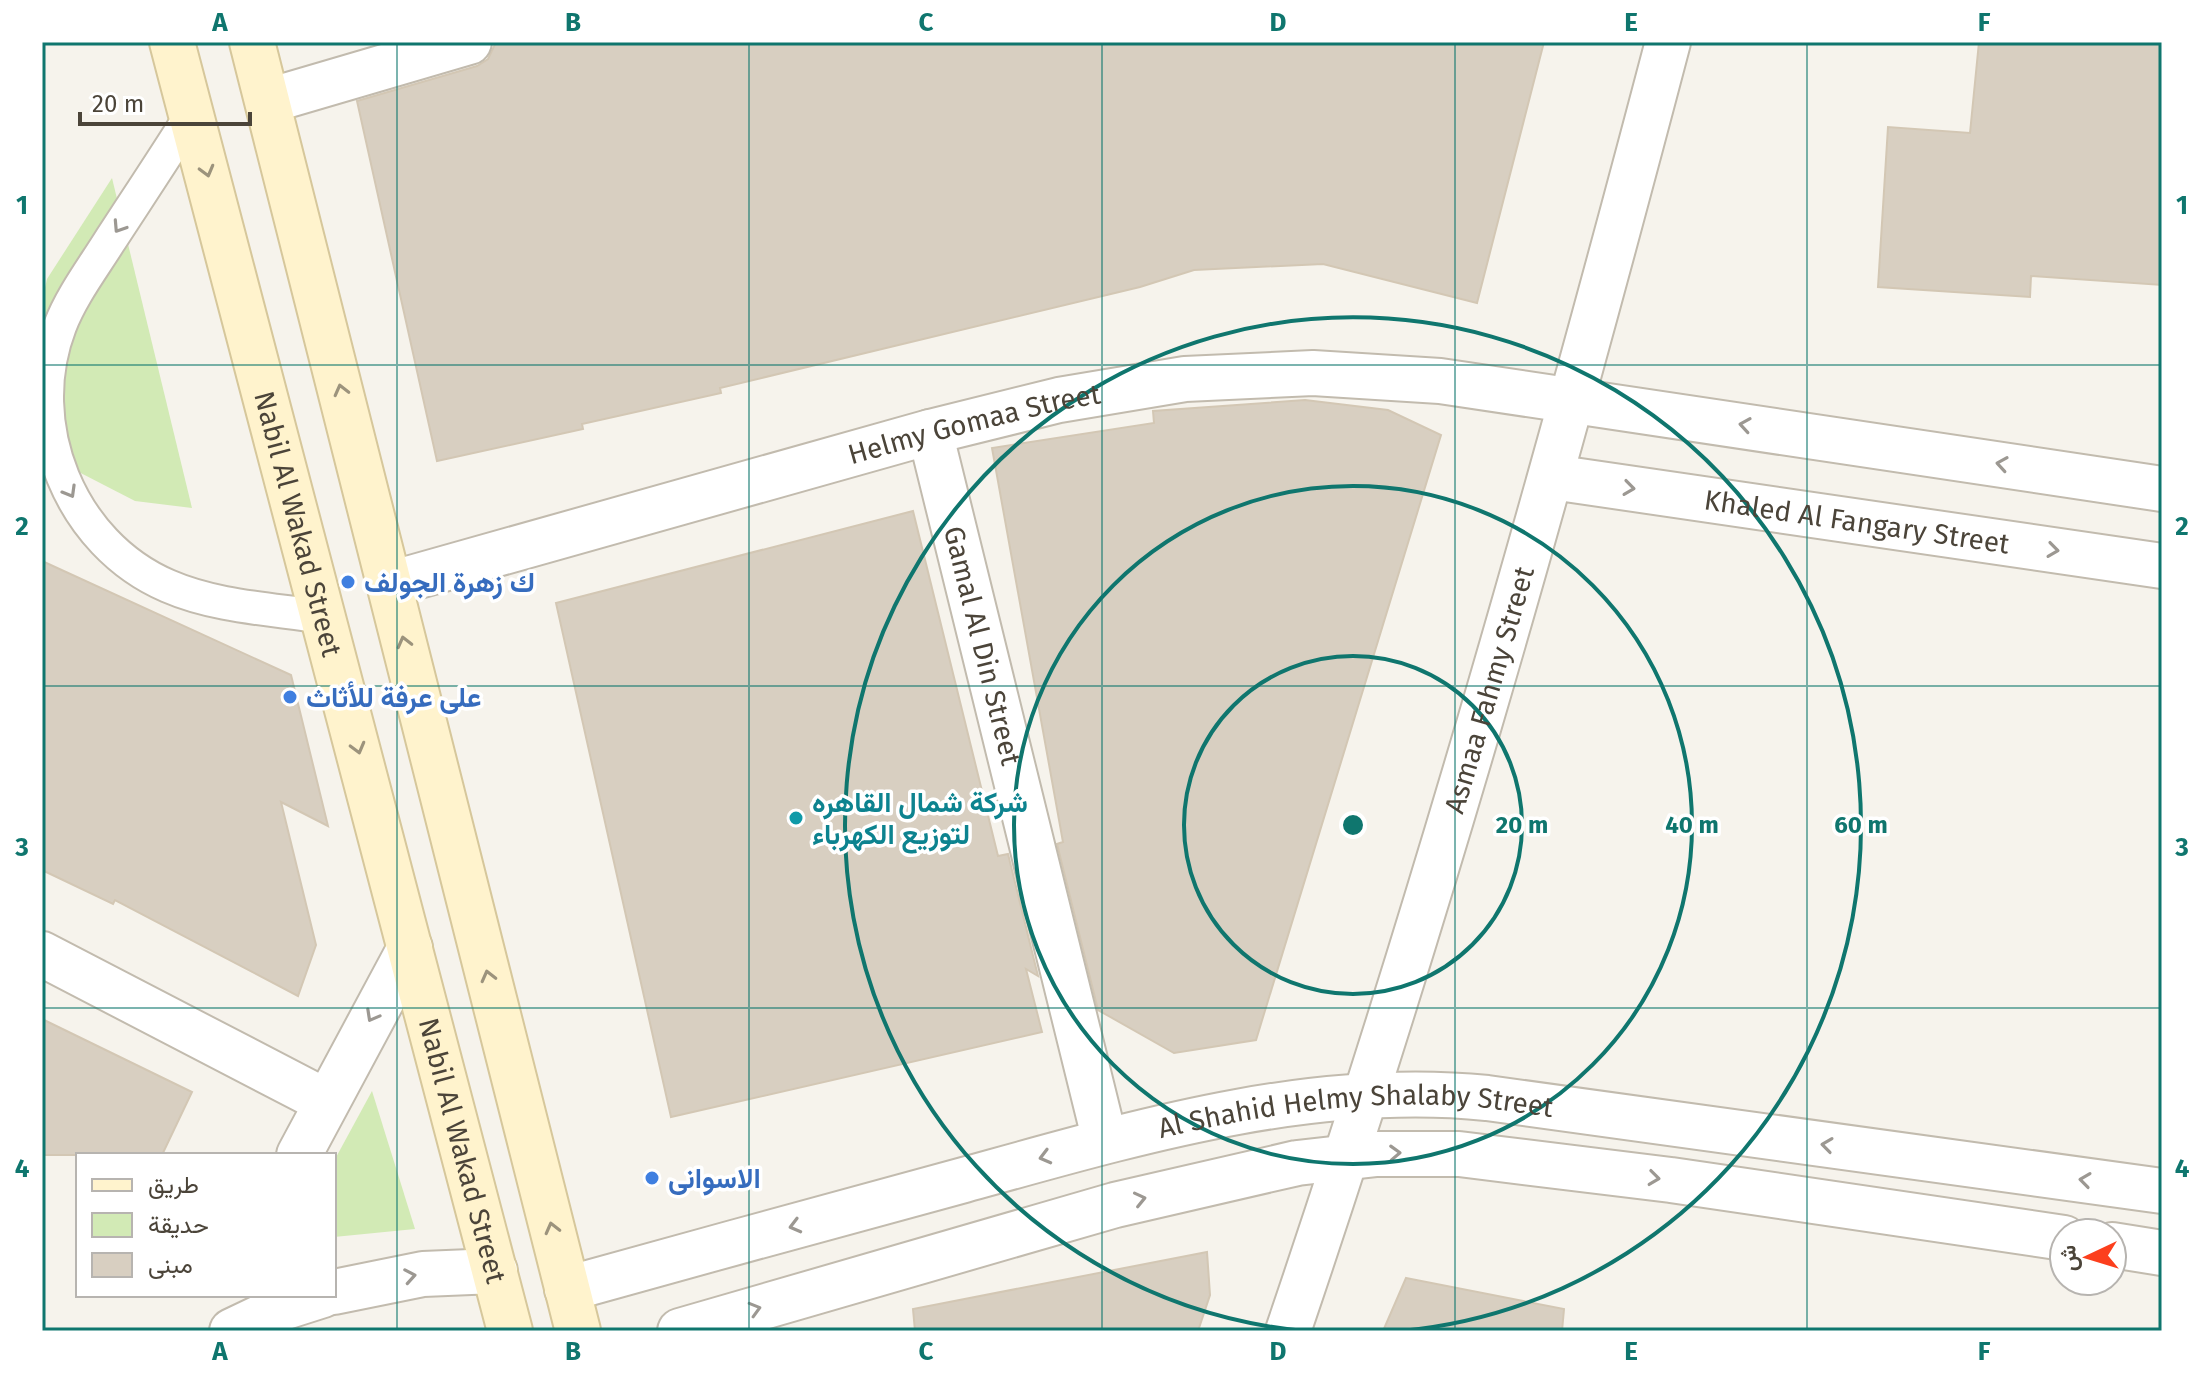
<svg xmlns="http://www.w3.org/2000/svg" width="2204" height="1373" font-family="'Fira Sans',Vazirmatn,sans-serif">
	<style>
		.green { fill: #d2eab5 }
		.building { fill: #d8cfc1; stroke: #d3c7b4; stroke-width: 2 }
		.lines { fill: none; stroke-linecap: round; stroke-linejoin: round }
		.lane-casing { stroke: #c2bbae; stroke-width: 36 }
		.street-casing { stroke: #c2bbae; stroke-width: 48 }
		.secondary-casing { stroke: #d6c79b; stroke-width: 48 }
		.lane { stroke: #fff; stroke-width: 32 }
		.street { stroke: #fff; stroke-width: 44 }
		.secondary { stroke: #fff3cd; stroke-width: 44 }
		.oneway { stroke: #9c937c }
		.oneway2 { stroke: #9c9892 }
		.grid { fill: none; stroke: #0f766e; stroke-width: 2; stroke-opacity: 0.55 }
		.ring { fill: none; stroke: #0f766e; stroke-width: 4 }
		.shop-dot { fill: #3f7fe0; stroke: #fff; stroke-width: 3 }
		.culture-dot { fill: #0f9aa8; stroke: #fff; stroke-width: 3 }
		.labels { text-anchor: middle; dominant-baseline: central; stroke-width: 7; stroke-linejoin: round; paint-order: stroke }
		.street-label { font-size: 28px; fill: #4b4439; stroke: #fff }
		.shop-label { font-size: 28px; font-weight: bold; fill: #366cbe; stroke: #fff; text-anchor: start }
		.culture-label { font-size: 28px; font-weight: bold; fill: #0d838f; stroke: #fff; text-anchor: start }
		.centre { fill: #0f766e; stroke: #fff; stroke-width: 4 }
		.ring-label { font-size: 24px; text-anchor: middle; font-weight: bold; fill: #0f766e; stroke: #fff; stroke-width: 7; stroke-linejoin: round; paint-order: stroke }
		.neatline { fill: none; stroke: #0f766e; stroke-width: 3 }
		.grid-label { font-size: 26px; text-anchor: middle; font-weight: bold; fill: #0f766e }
	</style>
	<rect width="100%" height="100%" fill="#f6f3ec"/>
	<g class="green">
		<path d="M112,178L192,508L135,501L69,467L42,405V300L47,279Z"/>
		<path d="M372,1091L415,1229L334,1237V1161Z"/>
	</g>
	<g class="building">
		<path d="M496,42H1544L1477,303L1323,264L1194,270L1140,287L720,388L721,393L582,424L583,429L437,461L357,101L477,66L488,59Z"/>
		<path d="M1979,42H2162V285L2031,276L2030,297L1878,287L1888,127L1970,133Z"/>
		<path d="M1305,400L1388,410L1441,435L1256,1040L1174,1053L1098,1010L1057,844L1063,842L992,448L1154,423L1153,411Z"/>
		<path d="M913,511L998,856L1008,854L1038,976L1026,969L1042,1032L671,1117L556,603Z"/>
		<path d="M42,561L291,675L328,826L281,802L316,945L298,996L115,900L113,904L42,870Z"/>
		<path d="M42,1019L192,1092L162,1155H42Z"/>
		<path d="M1207,1252L1210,1295L1198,1331H915L913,1309Z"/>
		<path d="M1406,1278L1564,1309L1562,1331H1383Z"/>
	</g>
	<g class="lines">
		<defs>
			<path id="lane" d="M192,114C165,157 137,199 109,242C92,269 71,297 60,326C22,424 70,544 168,586C216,607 273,609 323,617"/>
			<g id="street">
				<path d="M268,101L469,42"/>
				<path id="s1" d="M930,432L1105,1141"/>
				<path id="s2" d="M1552,477L2162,566"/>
				<path id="s3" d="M390,584L930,432L1059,400L1185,379L1313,373L1440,381L2162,489"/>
				<path d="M42,954L325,1101"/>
				<path d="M299,1155L410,948"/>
				<path d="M2112,1245L2162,1253"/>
				<path id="s4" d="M567,1289C699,1252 832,1216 964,1180C1134,1133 1310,1080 1487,1098L2162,1191"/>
				<path d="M334,1292L423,1274L495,1271"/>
				<path d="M232,1331L276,1310L323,1295"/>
				<path d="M680,1331L1115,1205L1297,1163L1377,1154H1459L1671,1180L2064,1238"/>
				<path id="s5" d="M1288,1331C1432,907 1554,475 1668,42"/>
			</g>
			<g id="secondary">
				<path id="s6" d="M172,42L510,1331"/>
				<path d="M252,42L578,1331"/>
			</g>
		</defs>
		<use href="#lane" class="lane-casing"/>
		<use href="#street" class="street-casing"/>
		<use href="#secondary" class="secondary-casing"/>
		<use href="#lane" class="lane"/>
		<use href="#street" class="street"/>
		<use href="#secondary" class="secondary"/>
	</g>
	<defs><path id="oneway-chevron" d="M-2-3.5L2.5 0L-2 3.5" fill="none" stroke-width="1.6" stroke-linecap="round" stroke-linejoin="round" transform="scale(2)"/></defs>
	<g class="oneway">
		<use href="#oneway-chevron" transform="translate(207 171) rotate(75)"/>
		<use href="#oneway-chevron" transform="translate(341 390) rotate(-104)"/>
		<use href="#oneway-chevron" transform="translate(404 642) rotate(-104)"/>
		<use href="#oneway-chevron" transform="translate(358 748) rotate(75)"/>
		<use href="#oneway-chevron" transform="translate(488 976) rotate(-104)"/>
		<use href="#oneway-chevron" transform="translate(552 1228) rotate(-104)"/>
	</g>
	<g class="oneway2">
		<use href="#oneway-chevron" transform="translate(119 227) rotate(123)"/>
		<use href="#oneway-chevron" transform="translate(1745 425) rotate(-171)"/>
		<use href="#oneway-chevron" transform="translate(2002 464) rotate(-171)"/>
		<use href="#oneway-chevron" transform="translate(1629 488) rotate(8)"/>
		<use href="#oneway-chevron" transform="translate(70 492) rotate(60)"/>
		<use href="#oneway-chevron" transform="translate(2053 550) rotate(8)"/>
		<use href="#oneway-chevron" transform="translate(372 1016) rotate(119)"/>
		<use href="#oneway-chevron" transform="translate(1827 1145) rotate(-172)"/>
		<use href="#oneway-chevron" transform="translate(1395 1153) rotate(-2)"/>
		<use href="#oneway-chevron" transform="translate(1045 1157) rotate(165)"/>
		<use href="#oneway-chevron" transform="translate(1654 1178) rotate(7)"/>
		<use href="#oneway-chevron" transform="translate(2085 1180) rotate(-172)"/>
		<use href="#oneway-chevron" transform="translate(1140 1199) rotate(-13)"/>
		<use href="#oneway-chevron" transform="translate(795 1226) rotate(165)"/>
		<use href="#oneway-chevron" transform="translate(410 1276) rotate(-10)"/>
		<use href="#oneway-chevron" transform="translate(755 1309) rotate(-16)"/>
	</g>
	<path class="grid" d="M397,42V1331M749,42V1331M1102,42V1331M1455,42V1331M1807,42V1331M42,365H2162M42,686H2162M42,1008H2162"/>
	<g class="ring">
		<circle cx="1353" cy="825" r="169"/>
		<circle cx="1353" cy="825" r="339"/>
		<path d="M1304 1331A508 508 0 1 1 1402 1331"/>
	</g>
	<g class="shop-dot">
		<circle cx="348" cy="582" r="8"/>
		<circle cx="290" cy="697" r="8"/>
		<circle cx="652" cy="1178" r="8"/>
	</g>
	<circle class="culture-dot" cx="796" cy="818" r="8"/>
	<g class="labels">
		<g class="street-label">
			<text stroke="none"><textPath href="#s3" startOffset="606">Helmy Gomaa Street</textPath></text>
			<text stroke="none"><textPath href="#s2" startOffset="308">Khaled Al Fangary Street</textPath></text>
			<text stroke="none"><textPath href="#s6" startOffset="498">Nabil Al Wakad Street</textPath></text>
			<text stroke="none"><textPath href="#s1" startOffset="220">Gamal Al Din Street</textPath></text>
			<text stroke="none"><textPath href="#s5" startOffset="672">Asmaa Fahmy Street</textPath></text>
			<text stroke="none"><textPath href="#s4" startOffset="812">Al Shahid Helmy Shalaby Street</textPath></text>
			<text stroke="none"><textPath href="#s6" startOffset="1146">Nabil Al Wakad Street</textPath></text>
		</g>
		<g class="shop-label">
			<text x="364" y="582">ك زهرة الجولف</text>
			<text x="306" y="697">على عرفة للأثاث</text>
			<text x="668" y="1178">الاسوانى</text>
		</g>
		<g class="culture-label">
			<text x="812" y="802">شركة شمال القاهره<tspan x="812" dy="32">لتوزيع الكهرباء</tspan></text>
		</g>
	</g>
	<circle cx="1353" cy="825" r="12" class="centre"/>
	<g class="ring-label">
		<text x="1522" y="833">20 m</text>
		<text x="1692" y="833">40 m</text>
		<text x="1861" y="833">60 m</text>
	</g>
	<rect width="2204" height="1373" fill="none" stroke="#ffffff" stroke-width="88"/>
	<rect x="76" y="1153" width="260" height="144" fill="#ffffff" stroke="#b7b4b0" stroke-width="2"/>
	<rect x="92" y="1179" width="40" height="12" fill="#fff3cd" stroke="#b7b4b0" stroke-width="2"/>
	<text x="148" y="1193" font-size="24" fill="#4b4439">طريق</text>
	<rect x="92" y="1213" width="40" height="24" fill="#d2eab5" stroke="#b7b4b0" stroke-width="2"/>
	<text x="148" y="1233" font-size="24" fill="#4b4439">حديقة</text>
	<rect x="92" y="1253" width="40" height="24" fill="#d8cfc1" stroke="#b7b4b0" stroke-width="2"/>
	<text x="148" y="1273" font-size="24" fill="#4b4439">مبنى</text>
	<g transform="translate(2088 1257) rotate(266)"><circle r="38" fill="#ffffff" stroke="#b7b4b0" stroke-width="2"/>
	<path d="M0-6L14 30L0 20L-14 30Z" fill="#fc3f1d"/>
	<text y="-12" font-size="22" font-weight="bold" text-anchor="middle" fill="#4b4439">ش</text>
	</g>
	<path d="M80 112v12h170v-12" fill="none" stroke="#4b4439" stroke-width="4"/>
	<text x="92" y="112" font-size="24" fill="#4b4439" stroke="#ffffff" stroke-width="6" paint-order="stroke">20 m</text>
	<rect x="44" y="44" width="2116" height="1285" class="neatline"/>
	<g class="grid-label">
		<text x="220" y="31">A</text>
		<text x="573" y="31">B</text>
		<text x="926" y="31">C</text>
		<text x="1278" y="31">D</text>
		<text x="1631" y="31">E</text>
		<text x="1984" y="31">F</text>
		<text x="22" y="214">1</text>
		<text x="2182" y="214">1</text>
		<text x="22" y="535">2</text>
		<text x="2182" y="535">2</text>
		<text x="22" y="856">3</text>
		<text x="2182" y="856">3</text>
		<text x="22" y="1177">4</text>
		<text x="2182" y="1177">4</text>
		<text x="220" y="1360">A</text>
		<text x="573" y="1360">B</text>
		<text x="926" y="1360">C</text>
		<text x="1278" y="1360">D</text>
		<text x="1631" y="1360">E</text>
		<text x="1984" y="1360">F</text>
	</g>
</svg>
